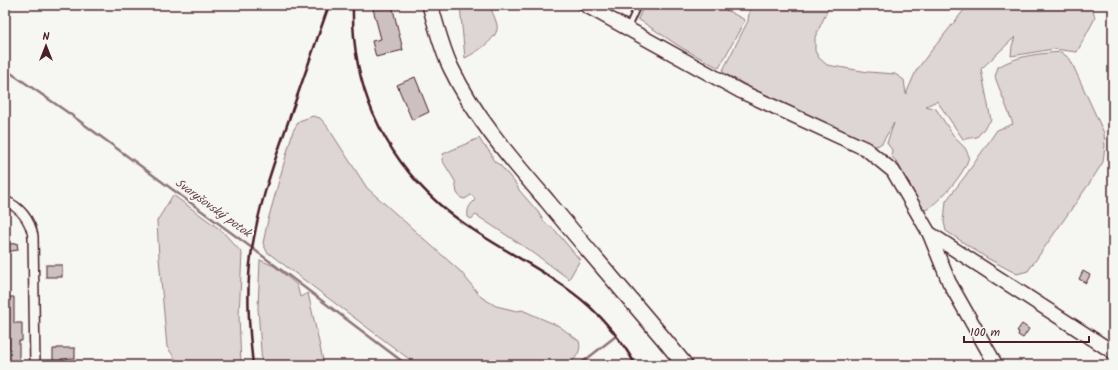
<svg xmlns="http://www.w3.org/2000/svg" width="1118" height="370" font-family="Kalam,sans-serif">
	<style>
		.green { fill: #ddd6d5; stroke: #947a80 }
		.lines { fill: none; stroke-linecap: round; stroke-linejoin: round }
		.stream { stroke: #8e747a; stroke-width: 2.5 }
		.building { fill: #ccc1c0; stroke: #4a1f2b }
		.lane-casing { stroke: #4a1f2b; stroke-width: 8 }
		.street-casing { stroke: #4a1f2b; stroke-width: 12 }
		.secondary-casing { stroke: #4a1f2b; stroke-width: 16 }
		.primary-casing { stroke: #4a1f2b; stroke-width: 18 }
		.lane { stroke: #f6f6f2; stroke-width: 4.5 }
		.street { stroke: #f6f6f2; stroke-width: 9 }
		.secondary { stroke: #f6f6f2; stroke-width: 13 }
		.primary { stroke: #f6f6f2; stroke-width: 15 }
		.rail { stroke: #4a1f2b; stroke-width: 2.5 }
		.labels { text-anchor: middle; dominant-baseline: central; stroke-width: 4; stroke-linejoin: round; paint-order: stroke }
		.water-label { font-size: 12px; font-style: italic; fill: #6c4a52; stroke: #f6f6f2 }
	</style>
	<rect width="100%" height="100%" fill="#f6f6f2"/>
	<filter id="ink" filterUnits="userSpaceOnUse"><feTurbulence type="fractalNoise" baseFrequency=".025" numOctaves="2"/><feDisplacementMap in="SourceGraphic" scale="8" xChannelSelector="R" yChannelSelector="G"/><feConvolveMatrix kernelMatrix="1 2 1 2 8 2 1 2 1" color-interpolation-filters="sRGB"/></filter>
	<g filter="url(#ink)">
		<g class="green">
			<path d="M460,5H512L504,9H491C493,14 496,20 497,25C500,38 475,53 465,58Z"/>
			<path d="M644,5H717L745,20L719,68L682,48L638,19Z"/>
			<path d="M750,5H830L815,37V51L819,58L827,65L868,72L895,74L904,80L906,94L916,71L927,56L968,5H1083L1092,6L1095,18L1077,52L1054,49L1011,56L1012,46L1015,37L981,69L991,120L977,137L963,139L937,101L926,106L936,109L955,138L965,148L969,156C966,173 941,200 926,210L923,209L897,162L891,156L892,150L887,143L894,123L882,143L877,146L871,145L837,128L785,106L722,72L748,21Z"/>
			<path d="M1061,52L1070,59L1104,133L1105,146L1103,162L1091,181L1028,271L1017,274L987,258L946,231L944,222L946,201L966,175L997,130L1013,124L995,77L998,67C1019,55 1037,54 1061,52Z"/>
			<path d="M313,116L320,118L327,126L367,188L461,272L481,297L496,306L517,311L522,310L540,318L559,326L579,341C582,351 576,357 570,365H417L267,252L263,243L268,220L293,131L299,121Z"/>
			<path d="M479,138L484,146L486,147L492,155V158L495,162L500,165L516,184L519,190L538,212L545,223L554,229L580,260L569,279L535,254L476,215L471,219L468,217C467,209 469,206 475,200L474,197L471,195L465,199L461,198L457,193L455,181L442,160L443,154Z"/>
			<path d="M173,195L221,230L242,253L239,315L241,365H180L167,347L159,258L157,221Z"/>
			<path d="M260,260L274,266L297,285L300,297L308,293L324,365H262L258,308Z"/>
		</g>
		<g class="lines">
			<g class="stream">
				<path d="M5,69L70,114L252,248L407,365"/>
				<path d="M579,365L616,336"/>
			</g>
		</g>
		<g class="building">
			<path d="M372,5H392L403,50L376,57L372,41L381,39Z"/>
			<path d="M415,77L429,112L412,120L397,85Z"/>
			<path d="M17,243L18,250L5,252V245Z"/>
			<rect x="46" y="265" width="16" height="12"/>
			<path d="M1083,271L1090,275L1086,283L1079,279Z"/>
			<path d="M5,297H14V323H22V341H19V365H7L8,358H5V349H9V335H6Z"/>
			<path d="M1022,324L1029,329L1023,338L1018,335L1019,332L1017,331Z"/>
			<path d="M57,348H75V358L61,359L62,365H53V349H57Z"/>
		</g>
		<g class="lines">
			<defs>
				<path id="lane" d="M628,27L638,5"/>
				<path id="street" d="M5,201C20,207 30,220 33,236L35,365"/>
				<g id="secondary">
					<path d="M585,5L740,91L866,149L893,171L929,233L949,282L996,365"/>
					<path d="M929,233L1113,352"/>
				</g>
				<path id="primary" d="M430,5C436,25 442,50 451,68C475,118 512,160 548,202C586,248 625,293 663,338L685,365"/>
			</defs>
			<use href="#lane" class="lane-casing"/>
			<use href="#street" class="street-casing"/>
			<use href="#secondary" class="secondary-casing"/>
			<use href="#primary" class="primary-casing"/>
			<use href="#lane" class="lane"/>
			<use href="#street" class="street"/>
			<use href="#secondary" class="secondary"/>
			<use href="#primary" class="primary"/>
			<g class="rail">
				<path d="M353,5C351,83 381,152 439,204C450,214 463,223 475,231C513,256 555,276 589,306C608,323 623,343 636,365"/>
				<path d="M253,365C249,329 246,292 251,256C257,211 272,168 287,125C301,85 315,45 329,5"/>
			</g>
		</g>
	</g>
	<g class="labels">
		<g class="water-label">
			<text transform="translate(213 208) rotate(36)">Svaryšovský potok</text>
		</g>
	</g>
	<rect width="1118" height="370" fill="none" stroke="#f6f6f2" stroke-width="20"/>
	<rect x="10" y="10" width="1098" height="350" fill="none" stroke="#4a1f2b" stroke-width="1.5" filter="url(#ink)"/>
	<g transform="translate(46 46)" stroke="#f6f6f2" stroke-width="3" paint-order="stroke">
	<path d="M0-3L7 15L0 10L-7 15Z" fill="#4a1f2b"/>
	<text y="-6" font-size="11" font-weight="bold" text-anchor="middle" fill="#4a1f2b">N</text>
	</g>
	<path d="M964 336v6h125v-6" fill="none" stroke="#4a1f2b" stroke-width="2"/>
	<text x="970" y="336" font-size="12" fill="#4a1f2b" stroke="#f6f6f2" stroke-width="3" paint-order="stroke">100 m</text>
</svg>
